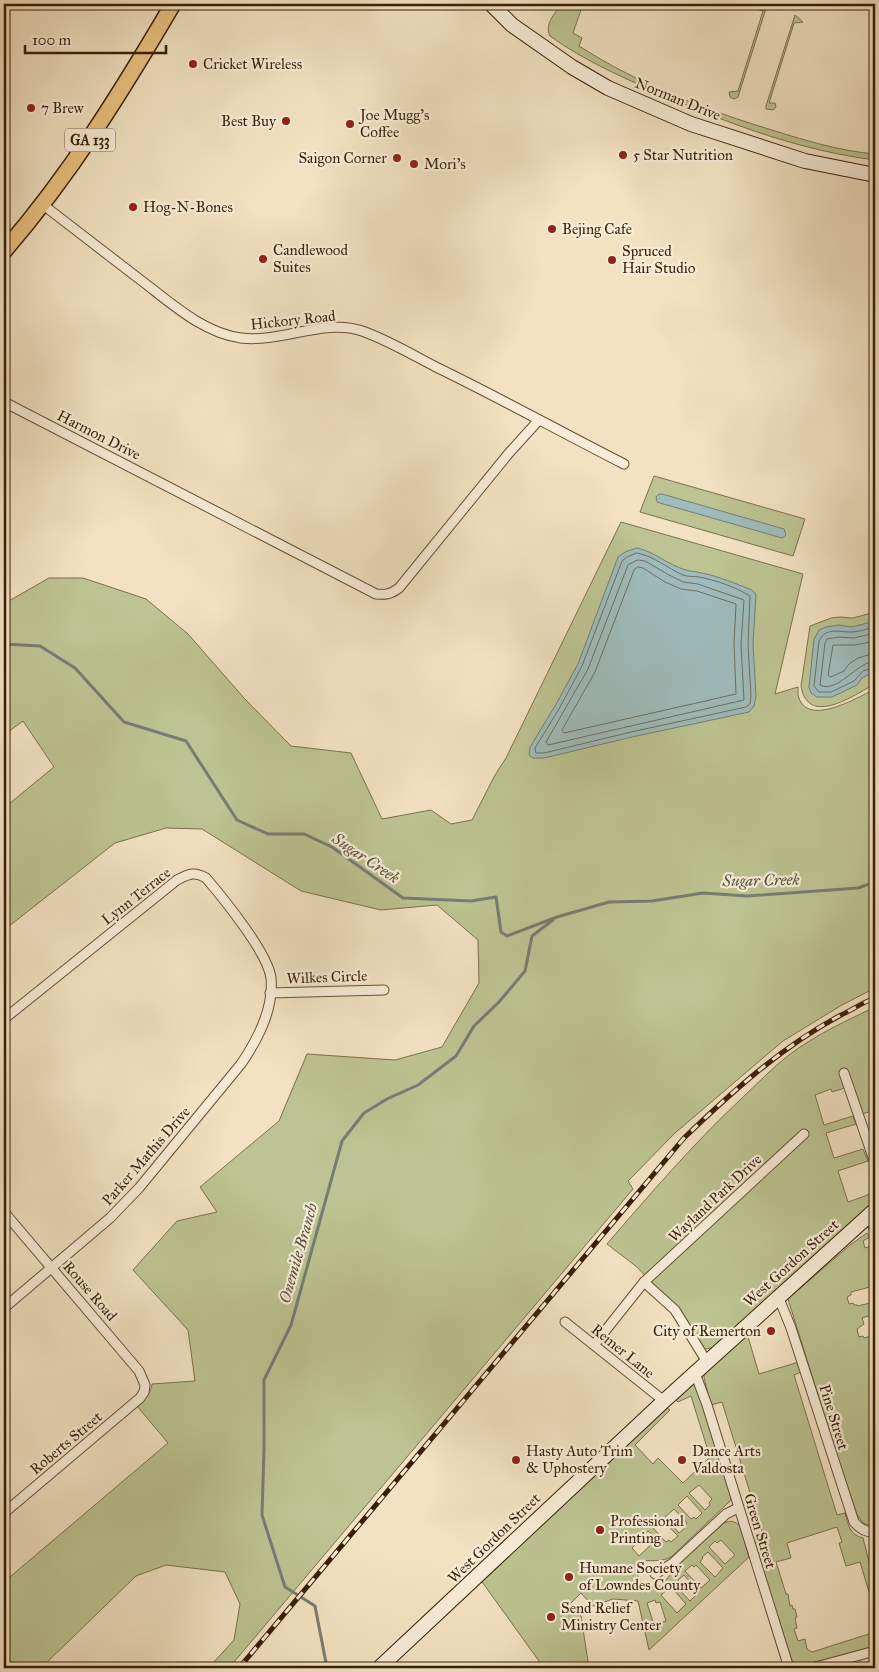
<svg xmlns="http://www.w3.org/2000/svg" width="879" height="1672" font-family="'IM FELL Great Primer',serif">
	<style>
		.green { fill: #bdc392; stroke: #7b714c; fill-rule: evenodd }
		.water { fill: #9ebcbb; stroke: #767d73 }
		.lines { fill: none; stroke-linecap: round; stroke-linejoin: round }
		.shore { stroke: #6c6e60; stroke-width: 1 }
		.stream { stroke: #767d73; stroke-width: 3 }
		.street-casing { stroke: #675035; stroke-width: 11 }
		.secondary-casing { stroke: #391f06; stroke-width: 16 }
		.primary-casing { stroke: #391f06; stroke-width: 18 }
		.street { stroke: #f7ecd7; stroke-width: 9 }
		.secondary { stroke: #f7ecd7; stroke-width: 14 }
		.primary { stroke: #e9c181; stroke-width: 15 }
		.rail-casing { stroke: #391f06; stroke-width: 5 }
		.rail { stroke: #f7ecd7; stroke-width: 3; stroke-dasharray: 9; stroke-linecap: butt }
		.poi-dot { fill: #8f2418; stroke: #f7ecd7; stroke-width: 2 }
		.labels { text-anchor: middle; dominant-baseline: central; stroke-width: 4.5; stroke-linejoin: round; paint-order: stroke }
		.shield { fill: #f7ecd7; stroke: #725c45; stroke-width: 1 }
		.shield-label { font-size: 14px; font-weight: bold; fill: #391f06 }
		.poi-label { font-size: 15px; fill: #391f06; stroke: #f7ecd7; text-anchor: start }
		.street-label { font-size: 15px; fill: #391f06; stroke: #f7ecd7 }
		.water-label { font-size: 16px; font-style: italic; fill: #574e3c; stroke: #f7ecd7 }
	</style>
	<rect width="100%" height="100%" fill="#f2e2c2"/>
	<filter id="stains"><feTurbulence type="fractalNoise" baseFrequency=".004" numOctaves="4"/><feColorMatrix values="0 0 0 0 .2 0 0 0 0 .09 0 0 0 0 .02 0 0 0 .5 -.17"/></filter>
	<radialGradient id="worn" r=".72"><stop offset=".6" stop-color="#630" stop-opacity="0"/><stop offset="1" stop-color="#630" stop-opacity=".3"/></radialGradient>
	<g class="green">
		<path d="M561,4H583L573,33L582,38L579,46C640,85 706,110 775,131C807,141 841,151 875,154V160C804,151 734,126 668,97C628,80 586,62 550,36C544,24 555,14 561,4Z"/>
		<path d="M759,4L767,5L738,97L734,99L730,97L729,92L738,91L763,11L756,9Z"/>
		<path d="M795,15L803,22L794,23L769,103H775L776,107L773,110L766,109V106Z"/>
		<path d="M654,476L805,519L793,556L640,512Z"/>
		<path d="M621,522L803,574L775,694L798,687C798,689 798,692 798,695C806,729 858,697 875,689V988L842,1005L783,1041L675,1133L628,1181L633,1189L229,1668H198L213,1663L234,1640L240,1604L225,1572L166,1565L136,1576L41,1668H4V1582L168,1443L137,1406C145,1399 151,1394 152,1384L195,1381L188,1330L133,1270L177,1221L217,1212L200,1187L279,1121L307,1054L395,1060L442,1047L479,983L478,940L437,905L381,910L301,891L202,829L166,828L115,843L4,930V808L54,767L23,721L4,735V601L7,602L49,578H83L146,599L188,634L244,698L291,746L351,753L382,819L431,810L451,824L472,820L495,775L506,758Z"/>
		<path d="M875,612V684C854,695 808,728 801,686L810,626L831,618L840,617L853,618Z"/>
		<path d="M875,1007V1032L870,1034L875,1048V1110L862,1114L847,1069L840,1072L845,1088L832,1092L831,1089L815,1095L824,1125L853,1116L856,1124L826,1133L834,1158L863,1149L868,1161L838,1171L848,1202L865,1196L875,1191V1203L715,1347L706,1349L700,1347L668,1300L637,1267L607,1244C650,1194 693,1144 741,1099C757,1084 772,1068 789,1055C815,1035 846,1021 875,1007Z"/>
		<path d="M867,1233L870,1237L863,1241L865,1248L871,1246L874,1247L875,1265L869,1267L875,1282V1293L874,1289H871L870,1287L851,1292V1295L847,1297L849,1304L853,1303L854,1305H857V1306L875,1302V1314L862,1318L864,1324L857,1329L859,1337L863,1336L864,1338L875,1335V1527L863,1523L854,1510L788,1299L850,1245Z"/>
		<path d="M746,1330L759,1374L799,1362L801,1372L794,1375L837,1515L845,1513C848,1525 850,1535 863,1538L875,1585V1612L860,1562L846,1566L839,1543L842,1542L837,1527L787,1543L791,1558L776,1562L786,1594H788L790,1606L792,1605L793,1609H795L797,1617L795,1618L797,1628L794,1629L798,1641L805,1639L807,1649L812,1652L875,1632V1646L801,1666L791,1662L752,1538L761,1535L762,1539L764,1538L722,1402L711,1405L704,1378V1372Z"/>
		<path d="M691,1383L696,1385L698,1390L731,1498L730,1501L671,1557C662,1562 653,1560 643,1561C630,1578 643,1590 661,1586L681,1562L724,1523C730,1520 735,1521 740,1526L749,1557L649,1650L638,1601L613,1599L593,1606L581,1593L570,1604L581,1616L589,1668H544L480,1579L666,1407L670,1410L635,1445L653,1464L658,1458L683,1483L710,1457L691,1396L678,1402L675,1399ZM699,1485L712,1499L709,1503L710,1505L705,1510L689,1493ZM687,1496L702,1513L696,1519L694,1517L691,1519L678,1505ZM674,1509L687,1523L684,1527L685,1528L679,1533L665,1517ZM662,1520L678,1536L671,1542L669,1540L666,1542L653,1528ZM648,1531L654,1536L653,1538L655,1541L639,1556L632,1548ZM721,1540L735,1555L725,1564L709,1547L715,1541L717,1543ZM708,1552L723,1568L715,1577L700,1562L703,1558L702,1557ZM692,1565L694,1567L696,1565L710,1580L701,1588L685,1571ZM684,1575L699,1592L690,1601L676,1586L680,1582L678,1580ZM673,1589L686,1604L677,1613L661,1595L667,1590L669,1592ZM655,1600L656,1603L660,1602L666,1621L654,1625L647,1603Z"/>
	</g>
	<g class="water">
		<path d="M662,494L784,529L786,535L782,538L660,503L657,502L656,497L659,494Z"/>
		<path d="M637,548C655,552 668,565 686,570C691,572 696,571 701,573C719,576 736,584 752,590L756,594L753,644L756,696L754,706L749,712L632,737L544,758H533L529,755L530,747L555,706L578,664L618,557L625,552Z"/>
		<path d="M875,621V671L862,678L857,685L832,697H817L811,693L809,687L814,639L819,630L826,627L839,625L852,627Z"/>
	</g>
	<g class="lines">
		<g class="shore">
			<path d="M637,553C654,556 667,568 683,575C688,577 693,576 699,577C715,580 736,587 750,596L748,644L751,696L750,704L746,707L631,732L544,753H536L535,748L559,709L582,666L622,561L627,557Z"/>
			<path d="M638,560L645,561L669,575L683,582L698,584L744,600L741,644L744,700L548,745L546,742L588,669L628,565Z"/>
			<path d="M638,567L643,568L665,582L681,589L697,591L736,604L734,644L736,694L564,733L562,730L595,672L634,570Z"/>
			<path d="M875,626C868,629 859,632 851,632C838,632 826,627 819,641L814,686L819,692H831L854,681L863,671L875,667"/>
			<path d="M875,633L854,638L839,637L827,639L825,643L820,685C837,694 857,662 875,661"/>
			<path d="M875,641L855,645H833L828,675L831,677L844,671L849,664L858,658L875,653"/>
		</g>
		<g class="stream">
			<path d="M4,644L40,646L75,668L124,722L186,741L237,820L268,834H304L332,847L403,898L471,901L496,897L501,932L507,936L557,917L609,902L652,901L703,893L747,896L858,888L875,882"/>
			<path d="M327,1668L315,1606L285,1587L262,1515L264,1450V1380L291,1325L342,1141L364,1113L387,1099L418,1085L456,1056L474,1026L499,1002L525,971L532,936L553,920"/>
		</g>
		<defs>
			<g id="street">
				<path d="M42,204C74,229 106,253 138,278C169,301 202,333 241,338C283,343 325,317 365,332C389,341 413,355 436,367C500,398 561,432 624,464"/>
				<path d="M4,402L376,594C386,595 391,594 399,588L509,453L538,421"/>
				<path d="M270,993L384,990"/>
				<path d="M4,1019L177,880C189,874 194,871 206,878C223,898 268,953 271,978C274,1009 258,1039 241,1064L139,1188L110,1218L4,1308"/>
				<path d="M844,1073L875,1163"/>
				<path d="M4,1212L139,1371L145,1385L144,1392L140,1398L4,1513"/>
				<path d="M870,1214L875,1233"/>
				<path d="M644,1282L675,1310L707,1362"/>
				<path d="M778,1296L791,1328L854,1522C860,1529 865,1532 875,1532"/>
				<path d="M565,1322L664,1401"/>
				<path d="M594,1345L644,1282L804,1134"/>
				<path d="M695,1373L707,1405L789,1668"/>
				<path d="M655,1574L673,1563L726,1514L738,1508"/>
				<path d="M812,1668L875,1651"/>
			</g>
			<g id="secondary">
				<path d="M491,4L512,25L572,67L608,88L691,124L805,161L875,175"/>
				<path d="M379,1668L664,1401L875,1210"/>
			</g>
			<path id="primary" d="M4,251C70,175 122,91 173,4"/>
		</defs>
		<use href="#street" class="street-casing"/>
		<use href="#secondary" class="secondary-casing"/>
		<use href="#primary" class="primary-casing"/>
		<use href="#street" class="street"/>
		<use href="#secondary" class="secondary"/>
		<use href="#primary" class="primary"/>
		<defs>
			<path id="rail" d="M239,1668L684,1138C732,1092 781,1047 841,1015C852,1010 863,1002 875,998"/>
		</defs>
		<use href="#rail" class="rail-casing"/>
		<use href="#rail" class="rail"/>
	</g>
	<g class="poi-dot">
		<circle cx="193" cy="64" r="5"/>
		<circle cx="31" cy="108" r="5"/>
		<circle cx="286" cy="121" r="5"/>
		<circle cx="350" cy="124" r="5"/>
		<circle cx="623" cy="155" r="5"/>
		<circle cx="397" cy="158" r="5"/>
		<circle cx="414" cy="164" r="5"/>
		<circle cx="133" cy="207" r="5"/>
		<circle cx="552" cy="229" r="5"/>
		<circle cx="263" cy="259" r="5"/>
		<circle cx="612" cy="260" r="5"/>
		<circle cx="771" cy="1331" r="5"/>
		<circle cx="516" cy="1460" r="5"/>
		<circle cx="682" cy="1460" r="5"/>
		<circle cx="600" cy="1530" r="5"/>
		<circle cx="569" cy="1577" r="5"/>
		<circle cx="551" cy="1617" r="5"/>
	</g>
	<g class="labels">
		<rect class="shield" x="65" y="128.5" width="50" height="23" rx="4"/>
		<g class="shield-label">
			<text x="90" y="140">GA 133</text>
		</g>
		<g class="poi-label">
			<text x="203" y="64">Cricket Wireless</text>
			<text x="41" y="108">7 Brew</text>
			<text x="360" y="115">Joe Mugg's<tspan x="360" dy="17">Coffee</tspan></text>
			<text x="276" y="121" text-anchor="end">Best Buy</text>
			<text x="633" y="155">5 Star Nutrition</text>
			<text x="387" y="158" text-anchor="end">Saigon Corner</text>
			<text x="424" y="164">Mori's</text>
			<text x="143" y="207">Hog-N-Bones</text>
			<text x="562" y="229">Bejing Cafe</text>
			<text x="273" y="250">Candlewood<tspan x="273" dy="17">Suites</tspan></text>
			<text x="622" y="251">Spruced<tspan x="622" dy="17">Hair Studio</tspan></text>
			<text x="761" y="1331" text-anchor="end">City of Remerton</text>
			<text x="526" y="1451">Hasty Auto Trim<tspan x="526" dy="17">&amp; Uphostery</tspan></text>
			<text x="692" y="1451">Dance Arts<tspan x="692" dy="17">Valdosta</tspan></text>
			<text x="610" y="1521">Professional<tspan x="610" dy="17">Printing</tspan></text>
			<text x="579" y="1568">Humane Society<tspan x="579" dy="17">of Lowndes County</tspan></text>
			<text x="561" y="1608">Send Relief<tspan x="561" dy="17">Ministry Center</tspan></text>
		</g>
		<g class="street-label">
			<text transform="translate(678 99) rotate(22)">Norman Drive</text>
			<text transform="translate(293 320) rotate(-6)">Hickory Road</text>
			<text transform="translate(99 435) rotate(27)">Harmon Drive</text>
			<text transform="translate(136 896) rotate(-38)">Lynn Terrace</text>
			<text transform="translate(327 977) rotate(-2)">Wilkes Circle</text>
			<text transform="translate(146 1156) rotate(-49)">Parker Mathis Drive</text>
			<text transform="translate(715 1198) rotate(-43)">Wayland Park Drive</text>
			<text transform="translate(791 1263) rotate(-42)">West Gordon Street</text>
			<text transform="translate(90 1291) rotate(49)">Rouse Road</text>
			<text transform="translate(623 1351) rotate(39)">Remer Lane</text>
			<text transform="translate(834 1417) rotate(73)">Pine Street</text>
			<text transform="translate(66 1443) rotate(-40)">Roberts Street</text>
			<text transform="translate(760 1531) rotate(73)">Green Street</text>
			<text transform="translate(494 1538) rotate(-44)">West Gordon Street</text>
		</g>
		<g class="water-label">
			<text transform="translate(366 858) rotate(34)">Sugar Creek</text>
			<text transform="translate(761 880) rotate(-1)">Sugar Creek</text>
			<text transform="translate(298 1253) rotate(-74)">Onemile Branch</text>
		</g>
	</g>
	<rect width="879" height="1672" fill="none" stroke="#f2e2c2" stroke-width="20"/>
	<rect x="5" y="5" width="869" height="1662" fill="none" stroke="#391f06" stroke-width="2.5"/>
	<rect x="10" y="10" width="859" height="1652" fill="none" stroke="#391f06"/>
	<path d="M25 45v8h141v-8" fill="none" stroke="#391f06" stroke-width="2.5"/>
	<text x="32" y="45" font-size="15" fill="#391f06" stroke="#f7ecd7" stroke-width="4" paint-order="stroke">100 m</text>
	<rect width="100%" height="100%" filter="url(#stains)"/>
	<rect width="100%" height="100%" fill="url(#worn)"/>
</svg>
